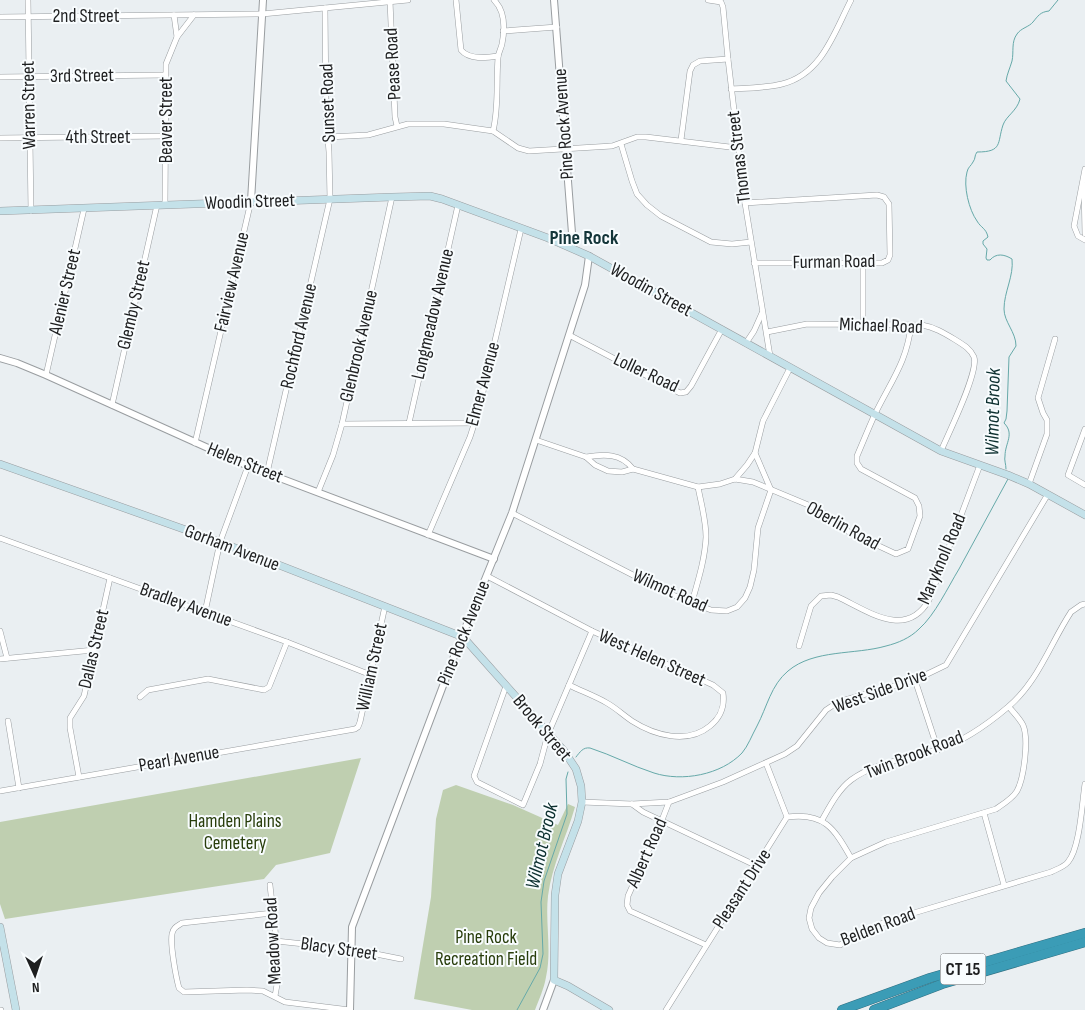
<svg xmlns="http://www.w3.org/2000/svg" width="1085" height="1010" font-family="'Sofia Sans Condensed',sans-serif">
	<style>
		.green { fill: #bfcfb0 }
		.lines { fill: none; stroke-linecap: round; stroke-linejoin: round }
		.stream { stroke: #66a9a9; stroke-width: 1 }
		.minor-casing { stroke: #999da0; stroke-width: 6 }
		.tertiary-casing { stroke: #999da0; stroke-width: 8 }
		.secondary-casing { stroke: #999da0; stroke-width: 8 }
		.motorway-casing { stroke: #317082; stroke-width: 10 }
		.minor { stroke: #fff; stroke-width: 5 }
		.tertiary { stroke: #fff; stroke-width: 6 }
		.secondary { stroke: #c4e1e9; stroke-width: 7 }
		.motorway { stroke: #3b9cb6; stroke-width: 9 }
		.labels { text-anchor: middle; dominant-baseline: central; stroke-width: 4; stroke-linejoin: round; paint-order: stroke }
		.shield { fill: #f8fcfe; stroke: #5f6163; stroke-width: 1 }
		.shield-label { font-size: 18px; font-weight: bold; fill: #1e1f20 }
		.street-label { font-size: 19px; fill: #1e1f20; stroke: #f8fcfe }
		.park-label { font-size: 19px; fill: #283d0b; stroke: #f8fcfe }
		.neighbourhood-label { font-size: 20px; font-weight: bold; fill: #133539; stroke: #f8fcfe }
		.water-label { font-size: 20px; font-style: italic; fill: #0d3030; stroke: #f8fcfe }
	</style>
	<rect width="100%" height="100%" fill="#eaeff2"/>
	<g class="green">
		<path d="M361,758L330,853L276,865L264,879L5,919L0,904V822Z"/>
		<path d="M456,785L513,805L558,825L568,804L575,807C566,838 552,865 548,896C545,923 552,950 546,977C544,989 539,999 535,1010H472L414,999L431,897L436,819L443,790Z"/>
	</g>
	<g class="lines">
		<g class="stream">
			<path d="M1006,469C1006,464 1004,460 1005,456C1005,443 1015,434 1004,423L1006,419L1007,411L1009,357L1016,346C1016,332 1004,322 1004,309C1004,292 1014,276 1012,259C1004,254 996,253 990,260H987L986,258L987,249L983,244V241L988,237C986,228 981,228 977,221C969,210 963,186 967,172C968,167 971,166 973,162C976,158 974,156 977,152C1003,152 997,143 1003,125C1006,116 1017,111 1020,99L1006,81C1007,74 1010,68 1012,61C1014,52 1011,42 1017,34C1021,28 1029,27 1033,22C1038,16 1040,12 1049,11L1058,0"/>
			<path d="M576,757C580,752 583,747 590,748C612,755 632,766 654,773C682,782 721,775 742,753C748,746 752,735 757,726C767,707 771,685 788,671C814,649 855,655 886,646C898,643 910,638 919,629C935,615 948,587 959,569C975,539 992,509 1008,479"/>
			<path d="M517,1010L540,968L543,954L541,902L544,881L567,814L566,779L568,772"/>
		</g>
		<defs>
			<g id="minor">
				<path d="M28,0L31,211"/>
				<path d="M456,0L461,50C469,60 486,58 498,56"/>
				<path d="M708,0L721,2L723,7L728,59L745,203L770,356"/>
				<path d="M390,1L395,117L397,126"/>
				<path d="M174,15L177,37"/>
				<path d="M0,17L262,14L408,0"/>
				<path d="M503,31L557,27"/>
				<path d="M0,77L165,75"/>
				<path d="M731,89C748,88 766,88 782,84C822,74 834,33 851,0"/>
				<path d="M493,131C499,107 496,83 498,58C498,53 501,49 502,44C505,29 505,11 494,0"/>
				<path d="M328,137L368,135L408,124H444L493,131L518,148L529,151L612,146L637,137H646L738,148"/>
				<path d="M0,138L166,136"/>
				<path d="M681,140L690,71L693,65L700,61L728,59"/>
				<path d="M621,144L632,181L637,194L647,205L661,216L711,242L732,244L751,242"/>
				<path d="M1085,169L1074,226L1078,236L1085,240"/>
				<path d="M1084,185L1085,234"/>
				<path d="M745,203L877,195L884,197L889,204L890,255L888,260L882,263H754"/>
				<path d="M165,205L166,64L177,37L194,15"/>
				<path d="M863,324V263"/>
				<path d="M767,332L807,324L922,325C934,327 944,333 954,339C962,344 970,348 974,357C979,372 948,434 941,451"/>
				<path d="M569,335L680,393L686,392L691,386L722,329"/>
				<path d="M746,343L754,331L762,313"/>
				<path d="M46,375L84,209"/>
				<path d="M112,405L157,205"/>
				<path d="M409,423L458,205"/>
				<path d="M342,424L475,423"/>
				<path d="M1085,429L1068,475L1085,485"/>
				<path d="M536,440L586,457L595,465L608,471L622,472L633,469L698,487L720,484L735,479L753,482L818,509L849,532L896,554L908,549L920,516L919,506L915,498L861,469L857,463V456C863,442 869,427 875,414C891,381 907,362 911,325"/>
				<path d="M195,443L251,201"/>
				<path d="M586,457C604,454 621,453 633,469"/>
				<path d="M267,473L330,199L329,152L326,114L325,8"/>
				<path d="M735,479L747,465L755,453L763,421L790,368"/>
				<path d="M1029,484L1047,434V420L1043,413L1038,398L1055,339"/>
				<path d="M318,492L333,455L342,424L392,197"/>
				<path d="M512,513L668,593L711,610L727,611L737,607L745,598L750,587L754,570L758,528L771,490L755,453"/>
				<path d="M428,535L470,437L479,409L521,229"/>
				<path d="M0,538L287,642L371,675"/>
				<path d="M487,576L592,631L713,685L723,693C725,707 721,717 710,726C687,745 654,735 632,721C623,715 616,708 607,703C595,696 581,691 569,685"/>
				<path d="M692,602C698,581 705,559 706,537C706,520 701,503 698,487"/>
				<path d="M205,612L220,542L248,466"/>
				<path d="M0,631L7,658"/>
				<path d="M799,646L811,606L821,596L831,595L838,597C868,611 906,640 929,600L980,465"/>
				<path d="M0,659L94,650"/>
				<path d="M915,680L938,750"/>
				<path d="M506,686L474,776L477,782L523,805L540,764L548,734L592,631"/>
				<path d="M140,697L148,690L208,679L264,690L269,687L287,642"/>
				<path d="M1009,707C1014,713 1020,719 1023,725C1029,739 1024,778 1017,791C1012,799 1003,804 996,809L886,842L851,858L832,877L819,893L811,908L809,918L812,929L819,938L827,943L840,945L887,921L1051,872C1057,869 1064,867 1068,862C1080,848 1082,803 1085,784"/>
				<path d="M8,721L19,788"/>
				<path d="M79,777L70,728V718L84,696L110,578"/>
				<path d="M0,791L355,729L358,727L360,722L385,606"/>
				<path d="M582,802L632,804L669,802L723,782L785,754L797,746L826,710L838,702L915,680L946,665L1048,494"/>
				<path d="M669,802L662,820L628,896L627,905L630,911L706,945"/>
				<path d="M632,804L643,812L757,866"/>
				<path d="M984,813L1004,885"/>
				<path d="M787,817C824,812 834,828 851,858"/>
				<path d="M822,820C830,806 838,790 851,780C873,763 910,758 937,750C962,742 988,724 1008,707C1038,682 1050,644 1071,612L1081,605L1085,604"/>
				<path d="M270,885C273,916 282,967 275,996"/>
				<path d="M273,913L182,923C177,926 173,928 172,934C170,945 176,977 179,988L184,992L247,990L263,991L285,1002L350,1010"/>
				<path d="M276,941L351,949L401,959"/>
				<path d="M0,1010H1"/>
				<path d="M666,1010L787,817L766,763"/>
			</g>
			<g id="tertiary">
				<path d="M554,0L572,233L571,247"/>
				<path d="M251,201L263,0"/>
				<path d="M0,358L17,363L46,375L248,466L494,559"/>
				<path d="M350,1010L352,927L458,646L512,513L585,285L589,256"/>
				<path d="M543,1010L554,980"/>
			</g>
			<g id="secondary">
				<path d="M0,211L392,197L430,196L442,199L548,238L589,256L941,451L1008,475L1029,484L1085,515"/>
				<path d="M0,464L220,542L463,637L564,751L576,769L581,786L582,802L578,821L558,874L555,895L554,980L568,986L609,1010"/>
				<path d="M0,927L16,1010"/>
			</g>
			<g id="motorway">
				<path d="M842,1010L930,978L1085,933"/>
				<path d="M874,1010L942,984L1085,942"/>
			</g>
		</defs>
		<use href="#minor" class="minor-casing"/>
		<use href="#tertiary" class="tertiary-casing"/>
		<use href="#secondary" class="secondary-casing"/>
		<use href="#motorway" class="motorway-casing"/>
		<use href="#minor" class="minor"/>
		<use href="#tertiary" class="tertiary"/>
		<use href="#secondary" class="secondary"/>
		<use href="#motorway" class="motorway"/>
	</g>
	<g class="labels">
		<rect class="shield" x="940.5" y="953.5" width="45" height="31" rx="4"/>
		<g class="shield-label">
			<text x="963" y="969">CT 15</text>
		</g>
		<g class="street-label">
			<text x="86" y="16">2nd Street</text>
			<text transform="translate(393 64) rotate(-93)">Pease Road</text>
			<text transform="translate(82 76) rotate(-1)">3rd Street</text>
			<text transform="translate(328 103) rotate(-92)">Sunset Road</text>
			<text transform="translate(29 105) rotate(-91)">Warren Street</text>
			<text transform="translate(166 120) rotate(-90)">Beaver Street</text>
			<text transform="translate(564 124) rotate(-94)">Pine Rock Avenue</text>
			<text x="98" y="137">4th Street</text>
			<text transform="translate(739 157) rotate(-97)">Thomas Street</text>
			<text transform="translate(250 202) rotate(-2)">Woodin Street</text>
			<text transform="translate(834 262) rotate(-1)">Furman Road</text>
			<text transform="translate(232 282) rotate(-77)">Fairview Avenue</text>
			<text transform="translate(651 290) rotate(29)">Woodin Street</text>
			<text transform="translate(65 292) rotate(-77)">Alenier Street</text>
			<text transform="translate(134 305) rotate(-77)">Glemby Street</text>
			<text transform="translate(433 314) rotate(-77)">Longmeadow Avenue</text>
			<text transform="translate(881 326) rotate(2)">Michael Road</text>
			<text transform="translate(299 336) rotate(-77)">Rochford Avenue</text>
			<text transform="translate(359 346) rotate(-77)">Glenbrook Avenue</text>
			<text transform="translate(646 373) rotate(25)">Loller Road</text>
			<text transform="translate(483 384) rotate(-75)">Elmer Avenue</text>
			<text transform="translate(245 463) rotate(22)">Helen Street</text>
			<text transform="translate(843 526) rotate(29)">Oberlin Road</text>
			<text transform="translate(232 548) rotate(21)">Gorham Avenue</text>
			<text transform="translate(942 559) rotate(-67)">Maryknoll Road</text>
			<text transform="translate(670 591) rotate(24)">Wilmot Road</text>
			<text transform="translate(186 605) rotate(20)">Bradley Avenue</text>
			<text transform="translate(464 633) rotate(-68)">Pine Rock Avenue</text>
			<text transform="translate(94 649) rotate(-77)">Dallas Street</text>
			<text transform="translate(652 658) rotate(24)">West Helen Street</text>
			<text transform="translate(372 667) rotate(-78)">William Street</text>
			<text transform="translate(880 691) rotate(-20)">West Side Drive</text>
			<text transform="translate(542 728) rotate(50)">Brook Street</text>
			<text transform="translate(914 755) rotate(-21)">Twin Brook Road</text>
			<text transform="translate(179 759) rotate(-10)">Pearl Avenue</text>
			<text transform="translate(647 853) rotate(-66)">Albert Road</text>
			<text transform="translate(742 889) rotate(-57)">Pleasant Drive</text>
			<text transform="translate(878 927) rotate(-21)">Belden Road</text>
			<text transform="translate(273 941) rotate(-93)">Meadow Road</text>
			<text transform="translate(339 949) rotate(8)">Blacy Street</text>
		</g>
		<g class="park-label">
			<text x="235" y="821">Hamden Plains<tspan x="235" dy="22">Cemetery</tspan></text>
			<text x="486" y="937">Pine Rock<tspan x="486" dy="22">Recreation Field</tspan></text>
		</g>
		<g class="neighbourhood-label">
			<text x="584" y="238">Pine Rock</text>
		</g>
		<g class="water-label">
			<text transform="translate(993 412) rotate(-89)">Wilmot Brook</text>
			<text transform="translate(542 846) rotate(-77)">Wilmot Brook</text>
		</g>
	</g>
	<g transform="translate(35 975) rotate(177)" stroke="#f8fcfe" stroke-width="4" paint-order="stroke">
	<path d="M0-4L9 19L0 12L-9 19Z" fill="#1e1f20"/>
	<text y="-8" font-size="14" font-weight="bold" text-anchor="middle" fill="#1e1f20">N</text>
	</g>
</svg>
